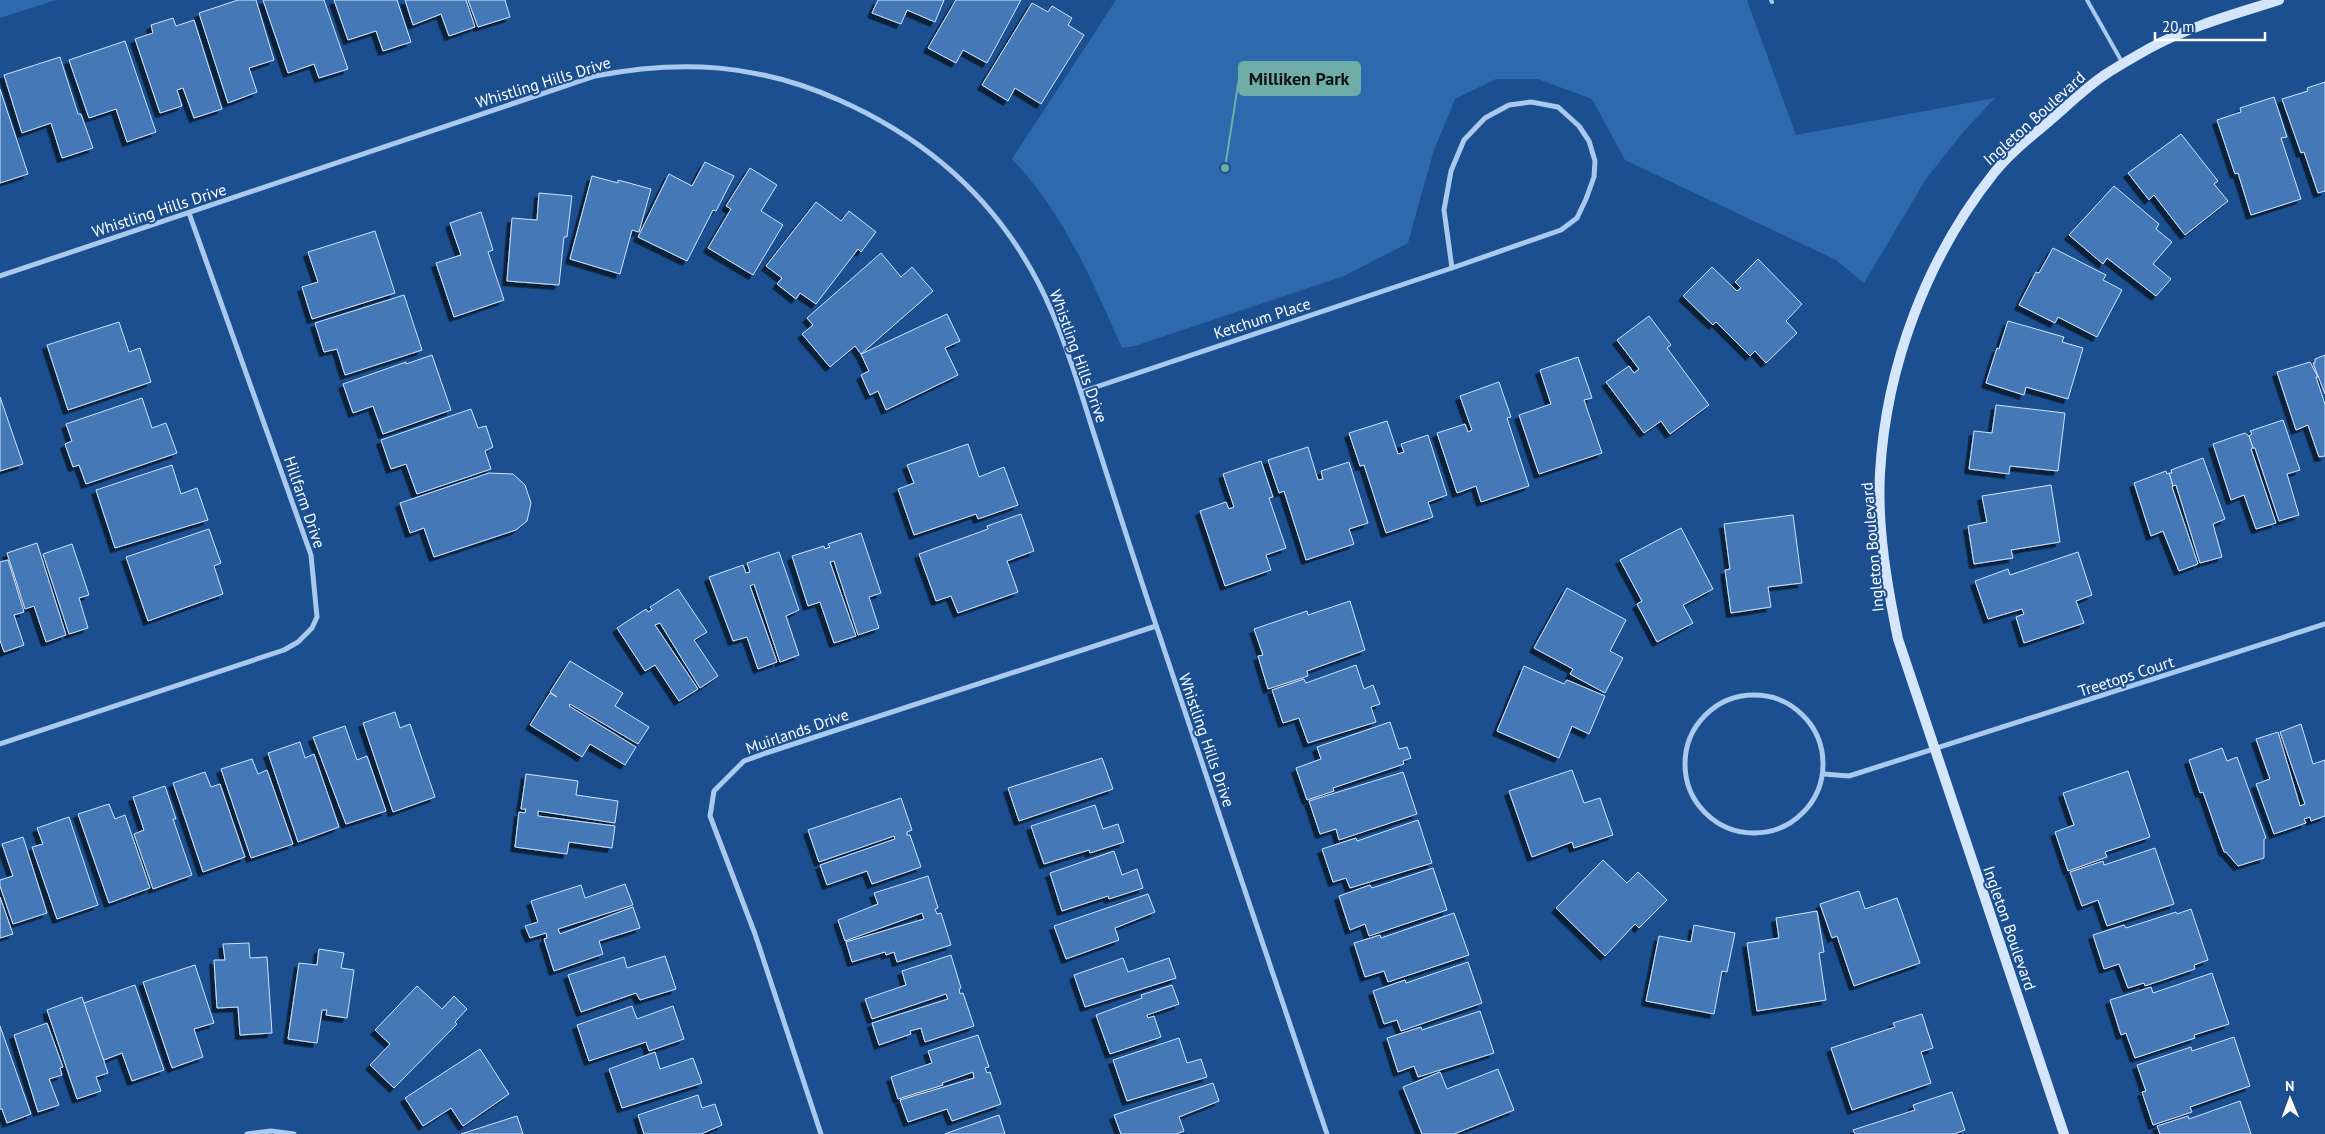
<svg xmlns="http://www.w3.org/2000/svg" width="2325" height="1134" font-family="'PT Sans',sans-serif">
	<style>
		.green { fill: #2e69ad }
		.building { fill: #4478b7; stroke: #cfe3fa; filter: url(#shadow) }
		.lines { fill: none; stroke-linecap: round; stroke-linejoin: round }
		.lane { stroke: #a9c9ee; stroke-width: 4 }
		.street { stroke: #a9c9ee; stroke-width: 5 }
		.secondary { stroke: #d6e6fa; stroke-width: 10 }
		.labels { text-anchor: middle; dominant-baseline: central; stroke-width: 4; stroke-linejoin: round; paint-order: stroke }
		.street-label { font-size: 16px; fill: #fff; stroke: #1b4f8f }
		.leader { fill: none; stroke: #6fada8; stroke-width: 2 }
		.callout-dot { fill: #6fada8; stroke: #1b4f8f; stroke-width: 2 }
		.callout { fill: #6fada8; stroke: #6fada8; stroke-width: 2 }
		.callout-label { font-size: 18px; text-anchor: middle; font-weight: bold; fill: #111 }
	</style>
	<defs>
		<filter id="shadow"><feDropShadow dx="-4.5" dy="4.5" stdDeviation="0" flood-color="#0009"/></filter>
	</defs>
	<rect width="100%" height="100%" fill="#1b4f8f"/>
	<g class="green">
		<path d="M0,0H56L0,18Z"/>
		<path d="M1116,0H1747L1796,135L1995,98L1964,131L1926,179L1864,283L1836,260L1625,160L1592,99L1538,79H1496L1455,99L1433,153L1408,243L1344,276L1135,346L1122,348C1092,281 1064,213 1012,159Z"/>
	</g>
	<g class="building">
		<path d="M238,0H256L274,60L249,68L257,92L228,103L199,13Z"/>
		<path d="M263,0H324L348,69L319,78L314,64L288,73Z"/>
		<path d="M334,0H397L411,42L383,51L376,31L348,40Z"/>
		<path d="M405,0H466L475,27L449,36L441,14L413,25Z"/>
		<path d="M468,0H505L510,17L478,27Z"/>
		<path d="M878,0H944L935,22L907,10L901,24L872,13Z"/>
		<path d="M956,0H1021L987,63L963,50L956,63L928,48Z"/>
		<path d="M1032,3L1048,12L1052,6L1072,18L1068,25L1084,35L1041,104L1015,88L1008,101L982,85Z"/>
		<path d="M173,18L176,26L194,20L222,109L194,118L183,88L177,90L182,106L160,113L135,39L153,33L151,25Z"/>
		<path d="M125,41L156,132L127,142L116,109L89,118L69,60Z"/>
		<path d="M60,57L78,114H81L93,148L62,158L51,123L22,133L4,75Z"/>
		<path d="M2325,82V191L2318,193L2304,152L2301,153L2282,99L2308,91L2307,88Z"/>
		<path d="M0,89L28,174L0,183Z"/>
		<path d="M2274,97L2287,137L2281,138L2301,199L2251,215L2238,173L2235,174L2217,120L2241,112L2240,108Z"/>
		<path d="M2181,134L2218,181L2214,184L2228,201L2185,235L2154,195L2149,200L2128,173Z"/>
		<path d="M705,162L734,176L716,211L713,210L687,261L638,237L669,174L692,186Z"/>
		<path d="M750,168L777,185L761,211L783,225L753,275L708,248L731,209L726,206Z"/>
		<path d="M592,176L618,183V180L651,189L639,232L632,230L620,274L570,259Z"/>
		<path d="M2114,186L2159,224L2156,229L2172,242L2153,264L2171,279L2156,296L2107,258L2103,264L2069,235Z"/>
		<path d="M539,193L572,196L567,237H564L559,285L507,281L512,218L537,220Z"/>
		<path d="M816,202L841,221L849,211L876,232L861,252L858,249L816,304L800,293L796,299L777,284L782,278L766,266Z"/>
		<path d="M481,212L493,250L488,252L504,300L454,317L436,263L461,255L450,223Z"/>
		<path d="M375,231L395,293L312,319L302,287L318,282L308,252Z"/>
		<path d="M2053,248L2106,275L2103,280L2122,290L2097,337L2058,317L2055,323L2019,305L2036,272L2039,273Z"/>
		<path d="M881,253L901,277L912,267L933,291L861,354L855,346L830,367L802,334L813,325L807,318Z"/>
		<path d="M1758,259L1802,304L1786,321L1797,333L1766,363L1755,351L1750,356L1716,322L1713,325L1683,296L1712,267L1737,291L1741,288L1735,282Z"/>
		<path d="M404,295L422,350L345,375L337,349L324,352L315,323Z"/>
		<path d="M947,314L960,341L945,348L958,375L886,410L878,391L870,395L861,375L869,371L861,354Z"/>
		<path d="M1649,316L1671,345L1667,348L1709,405L1670,434L1661,421L1644,433L1606,382L1629,366L1634,373L1639,369L1617,340Z"/>
		<path d="M2008,321L2064,337L2062,342L2083,348L2068,399L2026,387L2024,395L1986,383L1997,348L1999,349Z"/>
		<path d="M119,322L129,352L140,348L151,382L68,410L47,345Z"/>
		<path d="M432,355L451,410L383,434L373,406L353,413L343,384L406,362V364Z"/>
		<path d="M2325,355V394L2313,363H2315V359Z"/>
		<path d="M1578,357L1592,398L1584,400L1602,453L1539,474L1519,415L1551,404L1540,370Z"/>
		<path d="M2310,362L2318,377H2316L2325,404V456L2319,457L2308,425L2296,430L2277,372Z"/>
		<path d="M1499,382L1511,417L1507,418L1529,486L1481,502L1476,486L1457,493L1437,433L1465,424L1468,432L1472,430L1460,396Z"/>
		<path d="M0,397L23,464L0,471Z"/>
		<path d="M142,398L152,428L166,423L177,453L86,484L79,465L73,467L65,444L72,441L66,424Z"/>
		<path d="M1996,405L2065,413L2058,471L2010,466L2009,474L1969,469L1974,431L1992,433Z"/>
		<path d="M471,409L478,428L486,426L493,447L485,451L491,469L417,494L406,464L391,469L381,440Z"/>
		<path d="M2283,420L2300,470L2287,474L2299,515L2279,521L2255,448H2253L2249,436L2252,434L2250,431Z"/>
		<path d="M1387,421L1398,454L1404,452L1401,444L1428,435L1447,495L1428,502L1433,517L1386,533L1364,465L1360,466L1349,433Z"/>
		<path d="M2245,433L2249,436L2253,448L2251,449L2276,523L2256,529L2244,495L2231,500L2213,444Z"/>
		<path d="M968,444L979,477L1004,467L1018,505L978,519L976,514L914,535L898,489L914,483L907,465Z"/>
		<path d="M1308,447L1318,480L1323,479L1321,471L1349,462L1368,523L1349,529L1354,544L1306,560L1284,491L1279,493L1268,460Z"/>
		<path d="M2203,458L2225,519L2213,524L2222,557L2200,563L2176,485L2173,486L2169,473H2172L2171,470Z"/>
		<path d="M1261,461L1273,497L1269,498L1286,548L1266,555L1271,570L1225,586L1200,511L1226,502L1229,509L1234,507L1223,474Z"/>
		<path d="M172,465L181,494L197,488L208,520L115,548L96,490Z"/>
		<path d="M2166,471L2167,474L2169,473L2173,486L2172,487L2198,564L2179,571L2163,531L2151,536L2134,483Z"/>
		<path d="M489,473L513,474L525,485L531,503L527,521L516,530L434,557L424,528L410,533L400,503Z"/>
		<path d="M2051,485L2060,542L2011,550L2013,558L1974,564L1968,526L1987,522L1982,496Z"/>
		<path d="M1021,514L1034,551L1007,561L1018,592L958,613L951,596L936,601L919,554L988,529L987,526Z"/>
		<path d="M1793,515L1802,583L1768,587L1771,607L1731,613L1725,570L1730,569L1724,524Z"/>
		<path d="M1681,528L1713,589L1683,605L1693,623L1657,642L1637,604L1642,601L1620,560Z"/>
		<path d="M209,529L221,563L214,566L223,594L148,621L126,557Z"/>
		<path d="M861,533L881,593L869,597L879,628L858,635L834,561L830,562L856,636L834,643L820,602L808,606L792,556L824,546L825,549L830,547L828,544Z"/>
		<path d="M37,543L66,635L46,642L34,606L25,609L7,553Z"/>
		<path d="M72,544L89,595L79,598L88,628L69,634L43,554Z"/>
		<path d="M779,552L799,610L786,616L799,655L780,662L754,584L750,586L777,662L758,669L747,637L733,641L709,577L743,565L746,573L750,572L747,563Z"/>
		<path d="M2078,552L2092,595L2076,601L2084,623L2024,643L2016,617L2024,614L2022,609L1988,619L1975,581L2008,569L2010,575Z"/>
		<path d="M8,560L24,612L14,615L24,645L4,652L0,640V562Z"/>
		<path d="M1567,588L1626,620L1610,651L1623,658L1605,693L1570,674L1573,669L1534,648Z"/>
		<path d="M678,589L707,632L694,640L718,676L700,688L660,623L655,625L698,689L679,701L655,665L645,671L617,628L646,609L648,612L652,610L650,607Z"/>
		<path d="M1350,601L1365,650L1307,671L1308,676L1268,689L1258,656L1263,655L1254,629L1307,611L1308,615Z"/>
		<path d="M570,661L623,693L615,706L649,727L638,744L570,704L569,706L636,747L625,765L590,744L582,757L530,725L550,693L557,697L550,692Z"/>
		<path d="M1356,665L1364,689L1373,685L1380,704L1371,707L1376,722L1308,743L1299,718L1283,723L1272,690L1304,679L1306,683Z"/>
		<path d="M1524,666L1564,684L1567,680L1605,696L1589,734L1572,726L1559,758L1497,731Z"/>
		<path d="M395,712L400,728L410,724L435,797L393,812L363,723Z"/>
		<path d="M1390,722L1399,749L1407,747L1411,758L1403,761L1404,764L1333,788L1334,791L1307,800L1296,768L1321,759L1317,747Z"/>
		<path d="M2301,724L2313,764L2325,760V816L2311,821L2310,817L2304,819L2306,823L2274,834L2256,784L2270,779L2256,739L2278,732L2300,806L2305,804L2280,732Z"/>
		<path d="M345,726L357,760L367,756L386,811L346,824L313,737Z"/>
		<path d="M300,742L305,758L314,754L339,827L298,842L268,753Z"/>
		<path d="M2222,748L2227,761L2237,757L2266,838L2264,839V858L2238,866L2226,852H2224L2203,792L2200,793L2189,760Z"/>
		<path d="M1102,758L1113,789L1019,821L1008,788Z"/>
		<path d="M252,759L258,774L267,770L293,844L251,858L221,769Z"/>
		<path d="M1572,770L1584,803L1600,798L1613,835L1574,848L1572,842L1532,857L1509,791Z"/>
		<path d="M2128,771L2150,837L2105,852L2107,857L2068,871L2055,832L2074,825L2063,793Z"/>
		<path d="M205,772L211,787L220,784L245,857L203,872L173,783Z"/>
		<path d="M1403,772L1417,814L1339,840L1336,829L1320,834L1309,801Z"/>
		<path d="M526,774L578,781L576,795L618,801L615,823L538,811V816L615,826L612,848L569,842L567,854L515,847L519,812L525,813L526,809H521Z"/>
		<path d="M165,786L176,819H173L192,875L153,889L134,834L144,830L133,797Z"/>
		<path d="M901,798L912,830L907,832V835H910L921,867L872,884L867,871L827,885L820,865L895,839L894,836L819,862L808,830Z"/>
		<path d="M109,804L115,819L125,815L150,888L109,903L78,814Z"/>
		<path d="M1095,805L1103,829L1118,824L1124,842L1090,853L1089,850L1044,864L1031,826Z"/>
		<path d="M69,817L98,905L57,919L32,847L43,844L37,828Z"/>
		<path d="M1418,820L1432,863L1350,888L1346,878L1333,882L1322,849L1356,838L1357,841Z"/>
		<path d="M23,837L47,913L13,924L0,886V880L13,876L2,844Z"/>
		<path d="M2155,848L2174,904L2107,926L2098,900L2082,906L2070,872L2103,861L2104,865Z"/>
		<path d="M1114,851L1122,875L1137,869L1143,888L1109,899L1108,896L1062,911L1050,873Z"/>
		<path d="M1603,860L1627,883L1638,872L1667,900L1639,928L1635,924L1605,956L1556,908Z"/>
		<path d="M1433,868L1447,910L1369,936L1365,924L1350,930L1339,896L1370,885L1372,888Z"/>
		<path d="M928,876L938,908L935,909L937,914L941,913L951,945L897,962L894,952L886,955L885,952L852,962L846,942L924,919L922,913L845,941L838,920L878,904L874,893Z"/>
		<path d="M625,884L633,905L558,929L560,934L633,907L640,928L599,941L603,954L554,971L544,939L547,938L546,933L530,938L525,926L538,922L531,901L581,885L585,898Z"/>
		<path d="M1859,891L1865,909L1897,898L1920,963L1854,986L1837,936L1832,938L1820,904Z"/>
		<path d="M1148,894L1155,912L1115,928L1119,940L1066,959L1054,926Z"/>
		<path d="M0,897L13,934L0,938Z"/>
		<path d="M2191,909L2208,960L2194,965L2195,969L2145,986L2144,983L2128,988L2119,964L2104,969L2093,935L2124,925L2126,928L2176,912L2177,914Z"/>
		<path d="M1817,911L1824,952L1819,953L1826,1000L1757,1011L1747,943L1779,938L1776,918Z"/>
		<path d="M1454,913L1469,955L1388,982L1384,971L1365,977L1354,943L1380,935L1381,938Z"/>
		<path d="M1694,925L1735,933L1727,972L1722,971L1714,1014L1646,1001L1659,936L1691,942Z"/>
		<path d="M249,943L250,958L267,957L272,1033L240,1035L238,1007L217,1008L214,960H225L223,944Z"/>
		<path d="M319,949L344,953L341,968L354,970L347,1018L326,1015L327,1010H322L317,1043L288,1039L299,963L317,965Z"/>
		<path d="M951,955L961,988L959,989L960,994L963,993L974,1026L925,1042L921,1028L910,1031L911,1034L879,1045L872,1023L948,999L946,994L872,1019L865,999L906,985L902,971Z"/>
		<path d="M665,956L676,989L640,1000L636,993L581,1012L568,975L624,957L627,968Z"/>
		<path d="M1123,958L1128,972L1169,958L1176,978L1085,1007L1074,975Z"/>
		<path d="M1468,962L1482,1003L1401,1031L1397,1020L1384,1024L1373,991L1405,980L1406,983Z"/>
		<path d="M195,965L214,1023L194,1029L203,1057L172,1068L143,982Z"/>
		<path d="M2212,973L2229,1024L2194,1035L2195,1038L2135,1058L2126,1033L2121,1035L2110,1000L2151,987L2153,993Z"/>
		<path d="M135,985L164,1070L132,1081L122,1053L104,1060L101,1055L84,1003Z"/>
		<path d="M1172,985L1179,1004L1147,1015L1148,1018L1154,1016L1161,1037L1110,1054L1096,1015L1142,998L1141,995Z"/>
		<path d="M417,986L442,1009L454,996L467,1009L455,1022L457,1024L394,1088L370,1065L390,1044L375,1030Z"/>
		<path d="M82,997L108,1073L96,1077L101,1091L77,1099L47,1010Z"/>
		<path d="M632,1006L637,1019L673,1006L684,1039L649,1051L646,1042L589,1061L577,1025Z"/>
		<path d="M1480,1011L1494,1053L1418,1077L1414,1066L1398,1072L1387,1038L1421,1027L1422,1030Z"/>
		<path d="M1922,1014L1933,1048L1921,1052L1931,1083L1852,1110L1831,1048L1895,1027L1893,1023Z"/>
		<path d="M47,1023L63,1067L60,1068L62,1075L49,1079L59,1105L38,1112L14,1035Z"/>
		<path d="M0,1026L31,1114L7,1123L2,1109H0Z"/>
		<path d="M978,1035L989,1067L985,1068L987,1073L990,1072L1001,1104L952,1121L947,1109L908,1122L900,1100L974,1078L973,1072L942,1083L943,1085L898,1099L891,1077L932,1063L928,1051Z"/>
		<path d="M2234,1037L2250,1086L2190,1107L2192,1112L2153,1125L2142,1092L2146,1091L2137,1065L2191,1047L2192,1051Z"/>
		<path d="M1179,1038L1187,1063L1201,1059L1207,1077L1127,1101L1113,1060Z"/>
		<path d="M480,1049L509,1094L463,1126L451,1108L423,1126L405,1098Z"/>
		<path d="M655,1052L660,1069L693,1058L702,1083L622,1108L609,1069Z"/>
		<path d="M1498,1069L1514,1110L1454,1134H1422L1403,1087L1440,1072L1447,1089Z"/>
		<path d="M1213,1083L1219,1101L1179,1117L1184,1131L1176,1134H1121L1114,1115Z"/>
		<path d="M1952,1092L1965,1130L1954,1134H1855L1853,1130L1915,1110L1913,1105Z"/>
		<path d="M698,1095L702,1108L715,1104L722,1125L701,1134H644L638,1115Z"/>
		<path d="M2240,1101L2251,1134H2160L2157,1126L2188,1116L2189,1119Z"/>
		<path d="M999,1115L1005,1134H945L950,1132Z"/>
		<path d="M517,1116L523,1134H461Z"/>
	</g>
	<g class="lines">
		<g class="lane">
			<path d="M1771,0L1772,2"/>
			<path d="M2087,0L2122,62"/>
		</g>
		<g class="street">
			<path d="M0,276L595,76C682,59 758,64 839,100C936,143 1010,213 1052,312C1069,351 1081,393 1094,434C1115,500 1136,566 1158,631C1214,799 1270,966 1327,1134"/>
			<path d="M1081,392L1452,268L1561,230L1577,218L1586,199L1594,177L1595,161L1589,141L1579,126L1558,107L1531,102L1509,105L1485,118L1464,140L1451,171L1444,210L1452,268"/>
			<circle cx="1754" cy="764" r="69"/>
			<path d="M0,744L284,650L298,642L312,628L317,617L311,555L189,213"/>
			<path d="M1823,774L1849,776L2325,624"/>
			<path d="M247,1134L271,1131L294,1134"/>
			<path d="M821,1134L755,934L710,816L714,791L744,761L766,753L1156,626"/>
		</g>
		<path class="secondary" d="M2064,1134L1898,639C1887,585 1877,528 1880,473C1886,366 1927,257 1994,173C2008,155 2028,139 2046,124C2065,108 2083,90 2103,76C2118,66 2134,57 2150,48C2190,26 2235,14 2279,0"/>
	</g>
	<g class="labels">
		<g class="street-label">
			<text transform="translate(543 82) rotate(-17)">Whistling Hills Drive</text>
			<text transform="translate(2034 118) rotate(-42)">Ingleton Boulevard</text>
			<text transform="translate(159 210) rotate(-18)">Whistling Hills Drive</text>
			<text transform="translate(1262 318) rotate(-18)">Ketchum Place</text>
			<text transform="translate(1079 356) rotate(70)">Whistling Hills Drive</text>
			<text transform="translate(305 502) rotate(71)">Hillfarm Drive</text>
			<text transform="translate(1872 547) rotate(-95)">Ingleton Boulevard</text>
			<text transform="translate(2126 676) rotate(-18)">Treetops Court</text>
			<text transform="translate(797 731) rotate(-19)">Muirlands Drive</text>
			<text transform="translate(1207 740) rotate(71)">Whistling Hills Drive</text>
			<text transform="translate(2010 928) rotate(71)">Ingleton Boulevard</text>
		</g>
	</g>
	<path class="leader" d="M1225 168L1239 78"/>
	<circle class="callout-dot" cx="1225" cy="168" r="5"/>
	<rect class="callout" x="1239" y="62" width="121" height="33" rx="5"/>
	<g class="callout-label">
		<text x="1299" y="85">Milliken Park</text>
	</g>
	<g transform="translate(2290 1099) rotate(359)" stroke="#1b4f8f" stroke-width="4" paint-order="stroke">
	<path d="M0-4L9 19L0 12L-9 19Z" fill="#ffffff"/>
	<text y="-8" font-size="14" font-weight="bold" text-anchor="middle" fill="#ffffff">N</text>
	</g>
	<path d="M2155 32v8h110v-8" fill="none" stroke="#ffffff" stroke-width="2.5"/>
	<text x="2162" y="32" font-size="15" fill="#ffffff" stroke="#1b4f8f" stroke-width="4" paint-order="stroke">20 m</text>
</svg>
